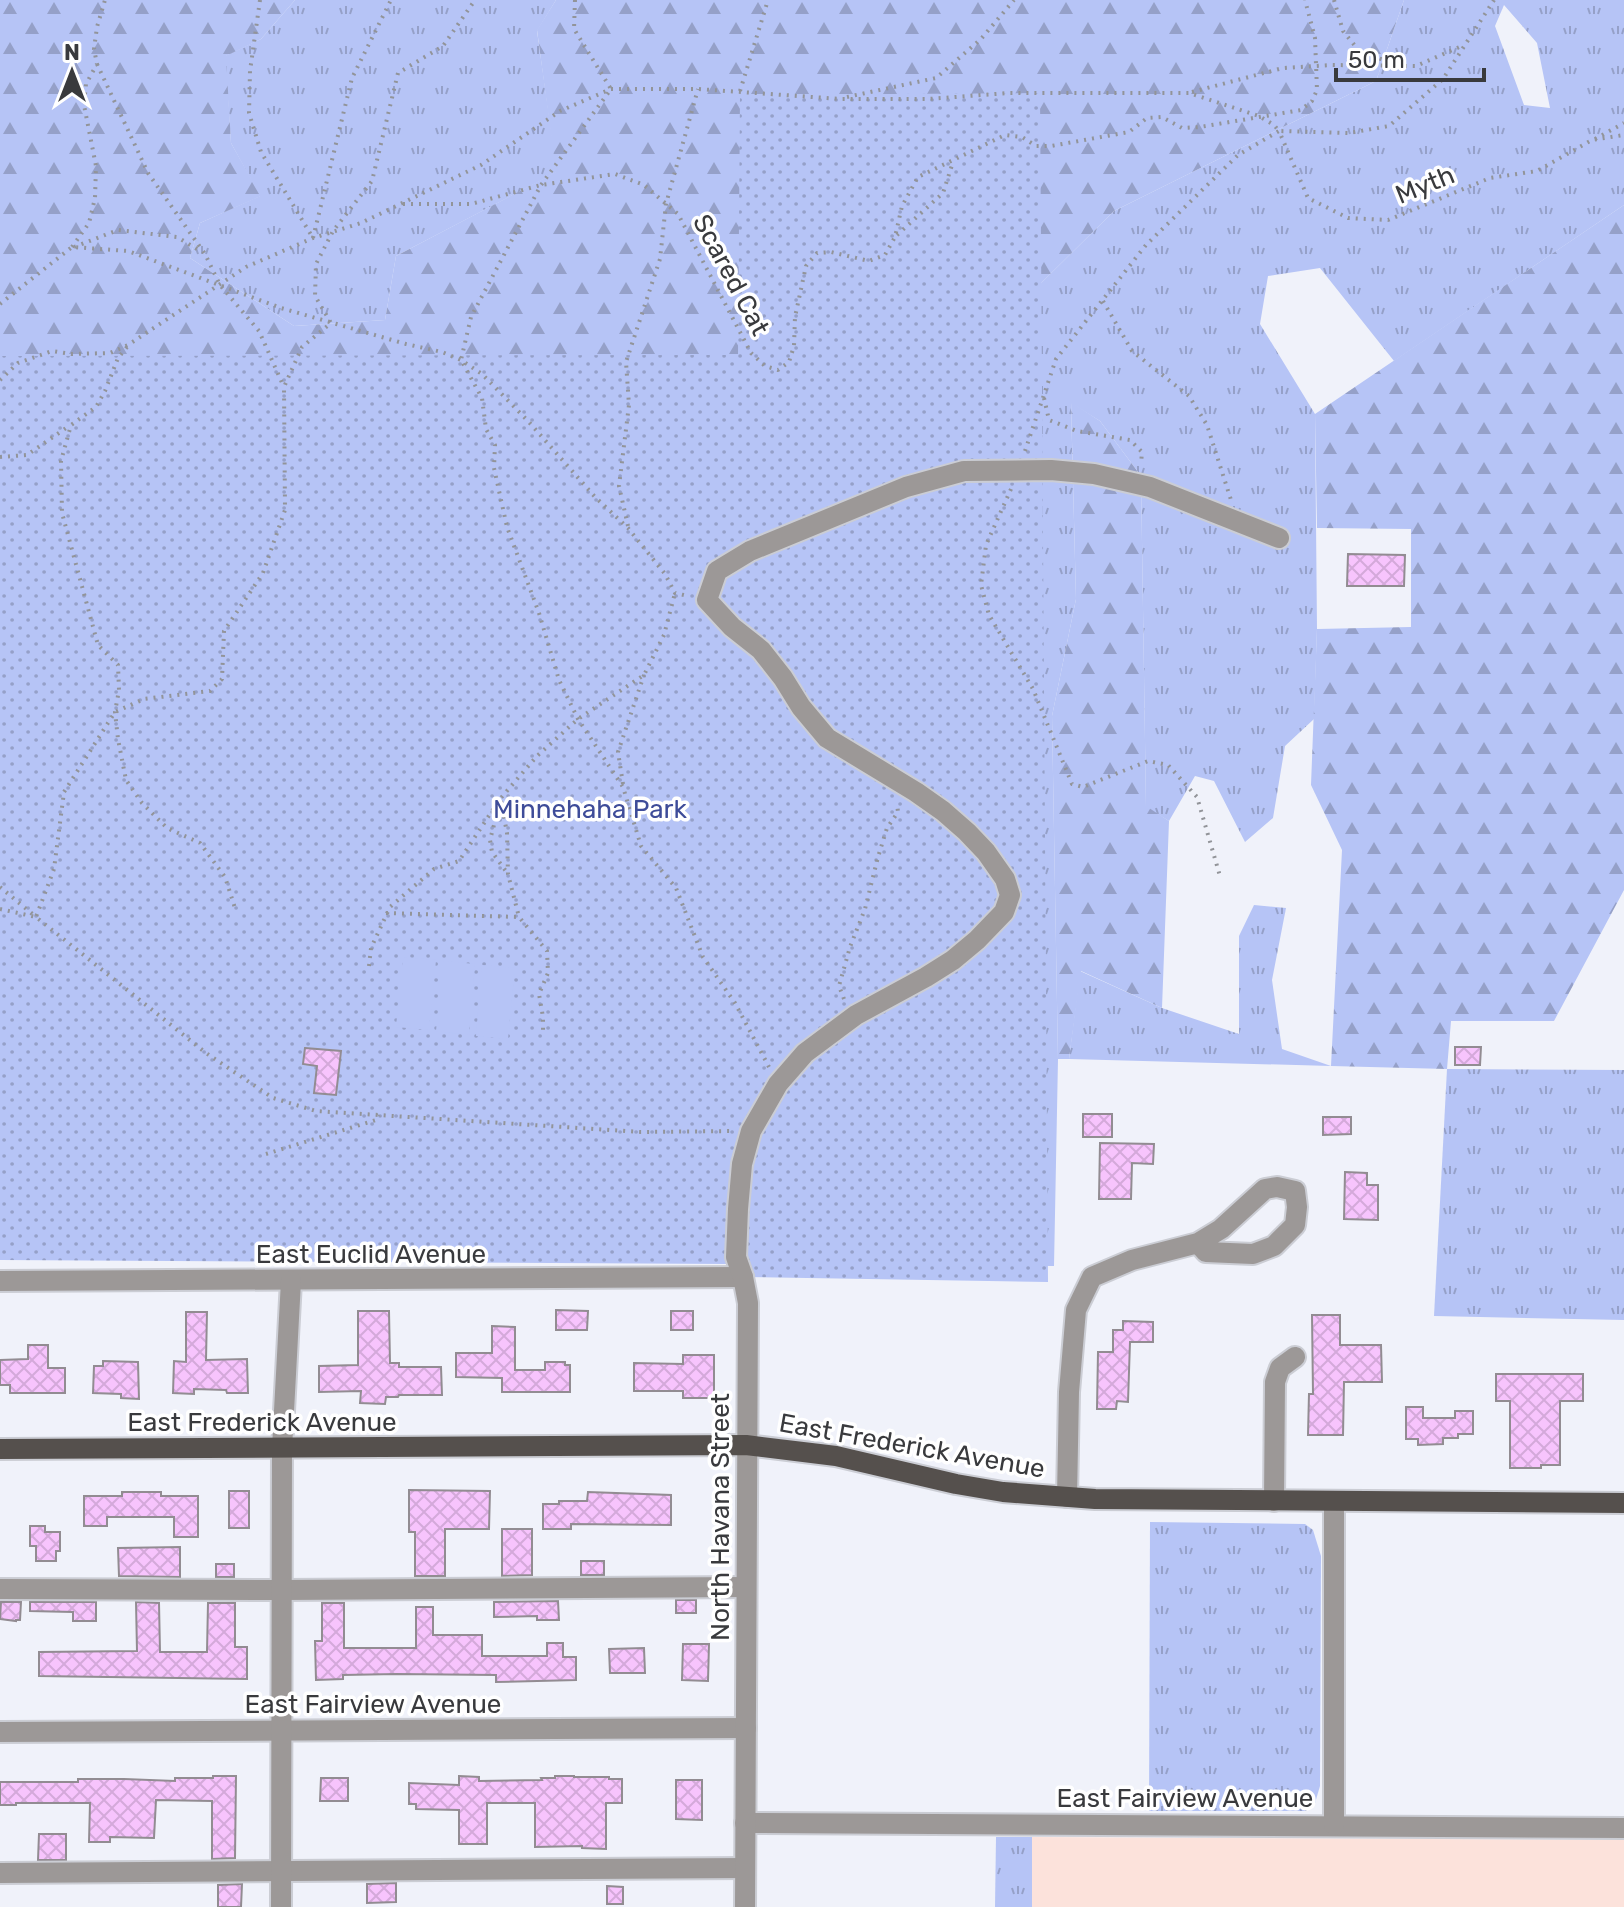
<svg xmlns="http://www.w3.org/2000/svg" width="1624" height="1907" font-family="Rubik,sans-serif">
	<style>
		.industrial { fill: #fce2db }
		.grass { fill: url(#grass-tufts); fill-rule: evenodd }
		.forest { fill: url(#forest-firs) }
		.park { fill: url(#park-dots) }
		.garden { fill: #b6c4f6 }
		.building { fill: url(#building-cross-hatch); stroke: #928c92; stroke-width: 2 }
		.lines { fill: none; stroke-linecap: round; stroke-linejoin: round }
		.minor-casing { stroke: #cbcdd4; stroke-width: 24 }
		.major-casing { stroke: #cbcdd4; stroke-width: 24 }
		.path { stroke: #929499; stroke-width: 4; stroke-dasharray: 2 6; stroke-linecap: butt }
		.minor { stroke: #9c9897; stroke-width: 20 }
		.major { stroke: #55504d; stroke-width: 20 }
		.labels { text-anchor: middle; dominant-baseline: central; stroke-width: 7; stroke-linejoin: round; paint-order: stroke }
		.street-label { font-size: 26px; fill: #393a3d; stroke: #fff }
		.park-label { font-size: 26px; fill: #3e4c99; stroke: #fff }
	</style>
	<defs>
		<pattern id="grass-tufts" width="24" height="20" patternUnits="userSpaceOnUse" patternTransform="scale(2)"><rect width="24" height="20" fill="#b6c4f6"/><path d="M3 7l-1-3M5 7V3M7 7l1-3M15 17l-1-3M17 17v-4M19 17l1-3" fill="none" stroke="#95a0c8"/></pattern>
		<pattern id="forest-firs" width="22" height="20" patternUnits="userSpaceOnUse" patternTransform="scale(2)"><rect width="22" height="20" fill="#b6c4f6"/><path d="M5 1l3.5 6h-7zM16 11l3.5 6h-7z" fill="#95a0c8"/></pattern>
		<pattern id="park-dots" width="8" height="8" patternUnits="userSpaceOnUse" patternTransform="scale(2)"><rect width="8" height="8" fill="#b6c4f6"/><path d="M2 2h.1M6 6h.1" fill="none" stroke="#95a0c8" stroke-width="1.8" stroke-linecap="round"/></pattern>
		<pattern id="building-cross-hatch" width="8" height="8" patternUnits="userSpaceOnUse" patternTransform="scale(2)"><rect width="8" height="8" fill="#f7c4fd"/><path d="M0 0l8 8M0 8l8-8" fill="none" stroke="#d4a9da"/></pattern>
	</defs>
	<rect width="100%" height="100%" fill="#f0f2fa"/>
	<path class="industrial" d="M1032,1837L1624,1840V1907H1032Z"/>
	<g class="grass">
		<path d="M295,0H556L537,31L557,172L396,256L385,320L294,326L190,258L200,223L260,196L231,143L225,56L261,39Z"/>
		<path d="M1404,0H1624V205L1394,361L1320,268L1268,276L1260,324L1315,414L1317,629L1314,719L1285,746L1273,818L1245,842L1214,781L1195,776L1169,821L1146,807L1141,476L1100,421L1071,403L1076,599L1052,716L1058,1059L1054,1266L749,1263L1027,297L1114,211L1376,81ZM1504,5L1537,43L1550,108L1524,105L1495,26Z"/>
		<path d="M1254,905L1286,908L1272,980L1282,1049L1331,1066L1069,1059L1080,971L1162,1008L1239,1034V936Z"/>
		<path d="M1447,1069L1624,1070V1320L1434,1316Z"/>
		<path d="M1150,1522L1305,1524L1313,1530L1321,1556L1320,1786L1315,1803L1306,1811H1149Z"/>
		<path d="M996,1837H1032V1907H995Z"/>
	</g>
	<g class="forest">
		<path d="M0,0H295L261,39L226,56L231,143L261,196L200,223L190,258L294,326L385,320L396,256L556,172L537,30L556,0H1404L1376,81L1114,211L1027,297L0,896Z"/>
		<path d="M1624,205V890L1554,1021H1451L1447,1069L1331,1066L1342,850L1311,785L1317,629L1411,627V529L1317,528L1315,414Z"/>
		<path d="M1071,402L1100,421L1141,476L1146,806L1169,821L1162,1008L1081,971L1069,1059H1058L1052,716L1076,599Z"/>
	</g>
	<path class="park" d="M1040,93L1048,1282L743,1277L727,1264L0,1260V356L738,355L740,95Z"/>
	<g class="garden">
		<path d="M403,957L436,960L429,1030L396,1027Z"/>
		<path d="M443,961L475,964L469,1035L436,1031Z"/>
		<path d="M482,965L515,968L508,1039L476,1036Z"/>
	</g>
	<g class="building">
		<path d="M1348,554L1405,555L1404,586H1347Z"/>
		<path d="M1455,1047H1481L1480,1065H1455Z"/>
		<path d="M305,1048L341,1051L336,1095L314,1093L317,1066L303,1064Z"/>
		<rect x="1083" y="1114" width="29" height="23"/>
		<path d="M1323,1117H1351V1134L1323,1135Z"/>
		<path d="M1100,1143L1154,1144L1153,1164L1132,1163L1131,1199H1099Z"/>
		<path d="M1345,1172L1367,1173V1185H1378V1220L1344,1219Z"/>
		<path d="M556,1310L588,1311L587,1330H556Z"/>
		<path d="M358,1311H389L390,1363H399V1367H441L442,1395H399L398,1397H386L385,1404L360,1403L361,1391L319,1392V1366L358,1365Z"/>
		<rect x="671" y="1311" width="22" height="19"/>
		<path d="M186,1312H207L206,1360L247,1359L248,1393H227L226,1390L194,1389V1394L173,1393L174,1361L186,1362Z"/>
		<path d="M1312,1315H1340V1345H1381L1382,1382H1344L1343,1435H1308L1309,1394H1313Z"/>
		<path d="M1123,1321L1153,1322V1342H1130L1128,1402L1117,1401L1116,1409H1097L1098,1352H1113V1330H1123Z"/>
		<path d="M492,1326L515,1327V1370H545V1362H565V1365H570V1392H502V1378L456,1377V1353H492Z"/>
		<path d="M28,1345H48V1368H65V1393H10V1385H0V1360L28,1359Z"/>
		<path d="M683,1355H714V1398H683V1391H634V1363L683,1364Z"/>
		<path d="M103,1361L138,1362L139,1399L121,1398V1394L93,1393L94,1366H103Z"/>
		<path d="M1496,1374H1583V1401H1560V1465H1541V1468H1510V1401H1496Z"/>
		<path d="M1406,1407H1423V1418H1455V1411H1473V1434H1458V1438H1443V1444L1418,1445V1439H1406Z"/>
		<path d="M409,1490L490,1491L489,1529H445V1576H415V1532H409Z"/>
		<rect x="229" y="1491" width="20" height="37"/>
		<path d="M122,1492H161V1496H198V1537H174V1517H107V1526H84V1496H122Z"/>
		<path d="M588,1492L671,1495V1525L571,1524V1529H543V1504H559V1501H587Z"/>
		<path d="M30,1526H45V1532H60V1551H56V1561H36V1546H30Z"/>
		<path d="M502,1529H532V1575L502,1576Z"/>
		<path d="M180,1547V1577L119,1576L118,1548Z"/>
		<rect x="581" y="1561" width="23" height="14"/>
		<rect x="216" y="1564" width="18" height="13"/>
		<rect x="676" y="1600" width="20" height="13"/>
		<path d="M558,1601L559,1620H537V1616L494,1617V1602Z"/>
		<path d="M1,1602H21L20,1620H16V1621L0,1619Z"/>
		<path d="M30,1602H96V1621H73V1612L30,1611Z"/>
		<path d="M136,1602L159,1603L160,1652H207L208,1603H235V1647H247V1679L39,1676V1652L137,1651Z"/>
		<path d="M322,1603H344V1648H416V1607H433V1635H482V1656H547V1643H563V1657H576V1680L496,1682V1675L397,1674L343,1675V1679L316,1680L315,1641H322Z"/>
		<path d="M683,1644H709L708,1681L682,1680Z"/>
		<path d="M644,1648L645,1673H610L609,1649Z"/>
		<path d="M213,1776H236L235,1858L212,1859V1801L156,1800L154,1838L110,1837V1842H89L90,1803H16V1805H0V1782H78V1779H124L175,1781V1778H213Z"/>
		<path d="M459,1776L479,1777V1781L542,1780L541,1778H555V1776H574V1777H609V1779H622V1803H606V1849L582,1848V1846L535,1847V1803H487V1844H459V1810L416,1809V1804H409V1783L459,1785Z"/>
		<path d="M321,1778H348V1801H320Z"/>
		<path d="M676,1780H702V1820L676,1819Z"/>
		<path d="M39,1834H66V1860H38Z"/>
		<path d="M396,1883V1902L367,1903V1884Z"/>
		<path d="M242,1884L241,1907H218V1885Z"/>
		<path d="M607,1886L623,1887V1904H607Z"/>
	</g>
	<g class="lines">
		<defs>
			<g id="minor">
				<path d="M0,1281L743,1277"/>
				<path d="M1067,1497L1069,1392L1076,1310L1092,1277L1132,1260L1198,1243L1221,1229L1265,1189L1277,1187L1295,1191L1297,1207L1295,1225L1274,1246L1253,1254L1206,1252L1198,1243"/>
				<path d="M1274,1501L1275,1382L1280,1368L1295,1357"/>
				<path d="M0,1589L283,1590L746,1587"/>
				<path d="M0,1732L746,1728"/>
				<path d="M745,1823L1624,1828"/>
				<path d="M1334,1825V1501"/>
				<path d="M0,1873L745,1868"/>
				<path d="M281,1907L282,1448L291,1281"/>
				<path d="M745,1907L748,1303L743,1277L736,1257L738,1209L742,1164L751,1131L778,1084L805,1053L856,1015L926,977L953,960L977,940L1004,912L1010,895L1005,879L986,852L967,832L943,811L916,792L827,738L801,707L783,678L761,650L732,627L707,600L717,571L750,551L906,487L964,471L1051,470L1094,474L1150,487L1279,538"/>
			</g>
			<path id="major" d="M0,1449L746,1445L836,1456L956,1484L1003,1492L1095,1499L1624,1503"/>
		</defs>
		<use href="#minor" class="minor-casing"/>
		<use href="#major" class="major-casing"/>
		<g class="path">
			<path d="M260,0L250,71L249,113L261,152L313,238"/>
			<path d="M575,0L574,29L611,89L541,185L471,317L461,360L482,398L486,429L495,445L494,468L507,527L539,613L559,680L578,719L623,787L641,846L676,888L703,957L735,1003L769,1067"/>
			<path d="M1334,0L1343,31L1360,52L1393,63"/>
			<path d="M97,64L148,173L205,254L220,285L259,331L283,385"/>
			<path d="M740,91L768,0"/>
			<path d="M1192,92L1283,68L1332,65L1416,66L1464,45"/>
			<path d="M847,97L936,78L981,39L1014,0"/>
			<path d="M1595,139L1624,123"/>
			<path d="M403,204H471L541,185L615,174L644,185L678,214L751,353L765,366L778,370L789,362L794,346L795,317L806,266L817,253L831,252L869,261L885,255L895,237L902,206L918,177L1005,135L1022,137L1036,146H1051L1129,132L1147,118L1162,117L1182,128L1200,127L1301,110L1312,101L1317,90L1315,38L1305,0"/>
			<path d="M897,235L943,193L953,162"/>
			<path d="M313,238L352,78L391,0"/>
			<path d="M72,247L89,223L95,198L96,166L84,105L86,84L97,64L94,49L97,27L105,0"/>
			<path d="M74,247L118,230L177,237L202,252"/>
			<path d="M1103,301L1132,351L1189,396L1207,425L1231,500"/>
			<path d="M0,304L72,247L128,251L281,308L406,344L442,352L461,360L482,374L528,421L595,497L628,528L665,574L675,593L688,596"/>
			<path d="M127,347L118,358L105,391L96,407L71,425L61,461L62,513L98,645L118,665L119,690L115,712L118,739L126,780L142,803L167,828L200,843L225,877L235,908"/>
			<path d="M0,380L18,363L52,351L71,354L110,353L128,345L246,267L313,238L361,223L481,165L560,111L611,89H698L841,99H928L1009,93H1189L1259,116L1274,125L1279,131L1349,133L1389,126L1443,79L1494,0"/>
			<path d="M1044,398L1049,420L1077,431L1130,440L1142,452L1141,464"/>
			<path d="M1025,451L1056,359L1146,245L1238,155L1279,131L1308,198L1348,218L1388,220L1490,178L1537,171L1592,140L1624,135"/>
			<path d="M0,457L27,455L69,426"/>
			<path d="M1011,489L986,545L981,585L989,615L1033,689L1072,784L1083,787L1148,761L1168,765L1197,797L1220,876"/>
			<path d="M628,526L619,486L629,405L626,362L660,259L666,204L698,89"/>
			<path d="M623,784L618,752L644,675"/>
			<path d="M501,801L507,833L508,874L519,917"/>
			<path d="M500,802L490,840L492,852L508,874"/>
			<path d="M0,887L36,917L54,869L64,792L115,712L144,699L210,691L222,679L224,631L263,573L285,510L284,387L302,347L331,323L315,296L316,264L333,231L372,181L398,73L443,46L475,0"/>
			<path d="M0,909L36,917L206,1053L273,1098L316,1111L641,1132L733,1131"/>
			<path d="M386,913L519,917L547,951L548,973L539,994L543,1017V1032"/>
			<path d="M369,966L371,948L390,907L434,869L459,861L500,799L537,756L578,719L644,675L664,635L675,593"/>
			<path d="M844,999L839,986L850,947L865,909L878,857L887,828L898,812L897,804"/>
			<path d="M266,1154L376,1120L379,1115"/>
		</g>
		<use href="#minor" class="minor"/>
		<use href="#major" class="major"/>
	</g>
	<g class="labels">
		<g class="street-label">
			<text transform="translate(1425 185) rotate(-22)">Myth</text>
			<text transform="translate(731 275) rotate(62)">Scared Cat</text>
			<text x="371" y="1254">East Euclid Avenue</text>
			<text x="262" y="1422">East Frederick Avenue</text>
			<text transform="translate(912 1446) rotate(10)">East Frederick Avenue</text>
			<text transform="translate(720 1517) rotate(-90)">North Havana Street</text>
			<text x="373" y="1704">East Fairview Avenue</text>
			<text x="1185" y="1798">East Fairview Avenue</text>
		</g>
		<g class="park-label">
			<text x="590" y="809">Minnehaha Park</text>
		</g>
	</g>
	<g transform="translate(72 72)" stroke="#ffffff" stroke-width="6" paint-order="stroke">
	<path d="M0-6L14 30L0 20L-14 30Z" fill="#393a3d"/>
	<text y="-12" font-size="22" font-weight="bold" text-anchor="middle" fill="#393a3d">N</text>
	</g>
	<path d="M1336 68v12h148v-12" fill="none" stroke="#393a3d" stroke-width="4"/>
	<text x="1348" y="68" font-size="24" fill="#393a3d" stroke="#ffffff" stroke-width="6" paint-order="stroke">50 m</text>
</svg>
